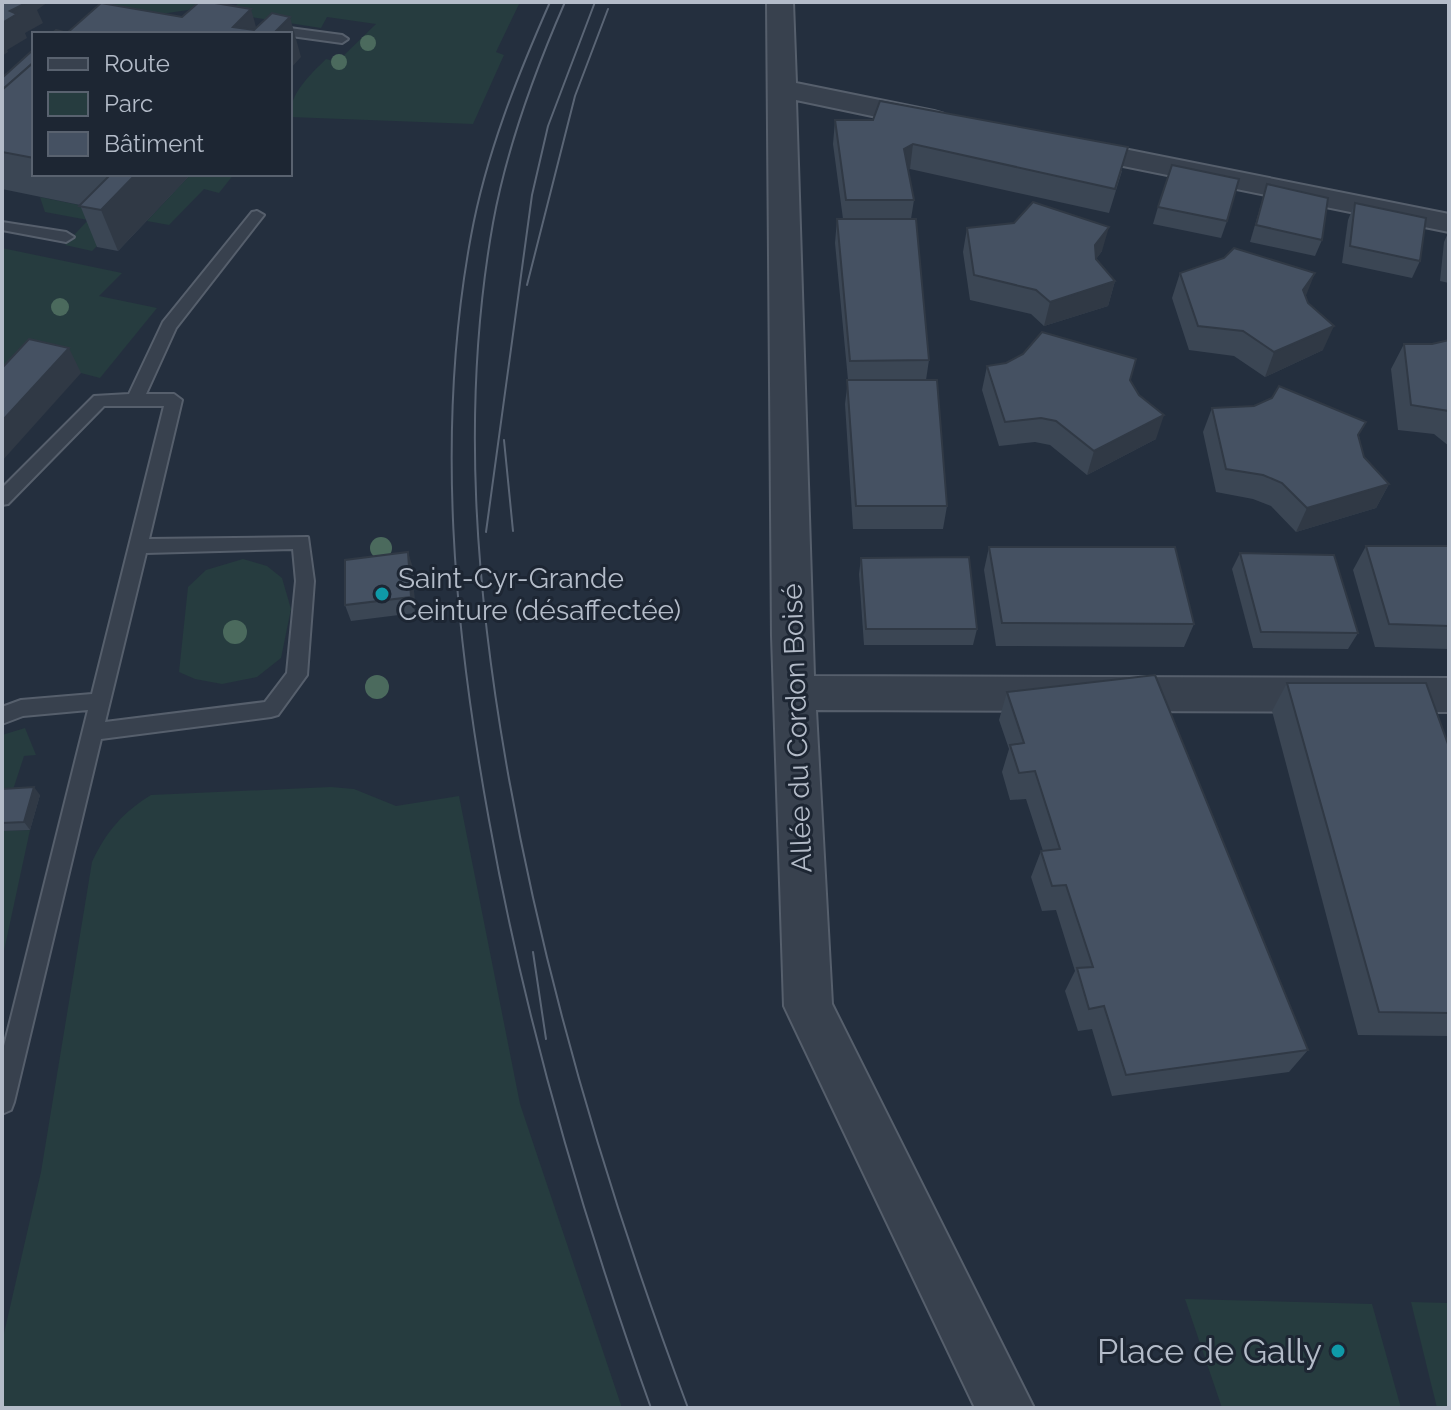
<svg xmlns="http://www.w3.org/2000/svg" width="1451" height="1410" font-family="Raleway,sans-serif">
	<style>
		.green { fill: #263c3f }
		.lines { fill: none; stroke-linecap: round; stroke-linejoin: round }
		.service-casing { stroke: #565f6c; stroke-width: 4 }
		.minor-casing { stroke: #565f6c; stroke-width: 4 }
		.service { fill: #38414e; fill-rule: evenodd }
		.minor { fill: #38414e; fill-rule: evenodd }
		.tram { stroke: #5a6575; stroke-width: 2 }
		.tree { fill: #4b6a5d }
		.wall { fill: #3b4654 }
		.shaded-wall { fill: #303945 }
		.building { fill: #455162; stroke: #303945; stroke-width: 2 }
		.culture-dot { fill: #0f9aa8; stroke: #1d2633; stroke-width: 3 }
		.labels { text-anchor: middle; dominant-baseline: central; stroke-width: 6; stroke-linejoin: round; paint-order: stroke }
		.poi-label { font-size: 28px; fill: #b4bcc9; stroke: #1d2633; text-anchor: start }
		.street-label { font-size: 28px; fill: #b4bcc9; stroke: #1d2633 }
		.near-poi-label { font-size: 34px; fill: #b4bcc9; stroke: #1d2633; text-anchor: end }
	</style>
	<rect width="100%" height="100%" fill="#242f3e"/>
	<g class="green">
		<path d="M116,2H223L215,6L161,14L78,34Z"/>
		<path d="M240,2H520L496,52L504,55L473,124L290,117C290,93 309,76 326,59L337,62L376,24L327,17L321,28L232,14V9Z"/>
		<path d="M191,174H234L219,193L204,189L169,225L147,221Z"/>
		<path d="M40,197L128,215L92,251L65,245L88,220L45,212Z"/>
		<path d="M2,248L122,273L99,296L157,308L100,378L81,373L2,390Z"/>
		<path d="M243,559L267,566L282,578L291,609L281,658L257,677L222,684L195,679L179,672L188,587L206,570Z"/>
		<path d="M25,728L36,755L24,756L11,796H2V735Z"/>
		<path d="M331,787L354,789L396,806L459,796L520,1104L622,1408H2V1342L41,1172L92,862C106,832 123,812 151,795Z"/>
		<path d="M30,830L2,960V831Z"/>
		<path d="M1185,1299L1372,1304L1401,1408H1222Z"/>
		<path d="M1411,1302L1449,1303V1408H1437Z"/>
	</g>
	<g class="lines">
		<defs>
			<g id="service">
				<path d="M267,25L342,35L348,39L342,43L262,32L261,29Z"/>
				<path d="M257,211L264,215L176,328L146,394H174L182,400L149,539L308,537L314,581L307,675L278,715L271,717L101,739L14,1102L11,1110L2,1114V1054L88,710L23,716L2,724V707L21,700L92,694L164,406H104L8,504L2,505V488L94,396L129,394L163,322L252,212ZM293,549L296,581L287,673L265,702L105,722L146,553Z"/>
				<path d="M2,222L66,232L74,237L66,242L2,230Z"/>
			</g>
			<g id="minor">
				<path d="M767,2H793L796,83L934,111L944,114L948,120L944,126L934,129L796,100L814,676L1449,678V712L816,710L832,1004L1034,1408H975L784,1006L772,636Z"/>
				<path d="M1069,138L1449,214V232L1059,153L1054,147L1059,141Z"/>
			</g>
		</defs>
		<use href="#service" class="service-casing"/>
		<use href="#minor" class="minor-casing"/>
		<use href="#service" class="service"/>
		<use href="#minor" class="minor"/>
		<g class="tram">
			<path d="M550,2C517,77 486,154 471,236C435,430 454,628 489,820C525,1021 582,1216 651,1408"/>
			<path d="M565,2C534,73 507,146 493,223C460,408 476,595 509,779C548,995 611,1203 688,1408"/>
			<path d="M527,285L575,96L608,9"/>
			<path d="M504,440L513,531"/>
			<path d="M486,532L532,195L548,126L595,2"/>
			<path d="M533,952L546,1039"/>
		</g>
	</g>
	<g class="tree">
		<circle cx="368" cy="43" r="8"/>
		<circle cx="339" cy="62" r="8"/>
		<circle cx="60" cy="307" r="9"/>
		<circle cx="381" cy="548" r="11"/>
		<circle cx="235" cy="632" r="12"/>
		<circle cx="377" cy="687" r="12"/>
	</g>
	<g class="wall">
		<path d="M34,49V174H191L118,251L97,247L80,205L2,189V78Z"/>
		<path d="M835,120L1122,171L1109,213L910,169L908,170L914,200L911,219L929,360L926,380L947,506L943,529H853L845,404L848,380L835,243L837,219H843L833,144Z"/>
		<path d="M1267,184L1322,240L1315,256L1250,242Z"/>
		<path d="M1355,203L1420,261L1412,278L1342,263L1348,220Z"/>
		<path d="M1158,207L1227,221L1221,238L1153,224Z"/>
		<path d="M967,228L1102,251L1096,259L1115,281L1108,306L1044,326L1031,314L970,300L963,252Z"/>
		<path d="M1449,231V283L1440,281L1444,242Z"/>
		<path d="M1180,273L1306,296L1323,350L1265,377L1234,356L1189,350L1172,298Z"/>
		<path d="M1449,340V446L1434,434L1398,430L1391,369L1404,344H1432Z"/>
		<path d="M987,366L1130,380L1156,439L1087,475L1050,445L1035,442L999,446L982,390Z"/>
		<path d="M1212,408L1359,436L1364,457L1389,484L1376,508L1296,532L1271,506L1253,499L1216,492L1203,432Z"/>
		<path d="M1366,546H1449V649L1375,647L1353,570Z"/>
		<path d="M989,547L1194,624L1184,647L996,646L984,570Z"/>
		<path d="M1240,553L1358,633L1348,649L1253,648L1232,569Z"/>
		<path d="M861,558L977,629L973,645H864L859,574Z"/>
		<path d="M413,568L415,613L351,621L345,605Z"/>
		<path d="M1287,683L1449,747V1036L1358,1035L1272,711Z"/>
		<path d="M1007,692L1308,1050L1289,1072L1112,1096L1092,1029L1078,1031L1065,991L1075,971L1056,910L1042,911L1031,877L1041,851H1043L1026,799L1010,800L1002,772L1009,749L999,720Z"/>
		<path d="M2,789L40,795L30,830L2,831Z"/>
	</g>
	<g class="shaded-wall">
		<path d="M21,2H48L37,10L43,23L25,33L27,38L7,50L8,52L2,56V23L10,11Z"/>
		<path d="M251,9L258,34L233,27Z"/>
		<path d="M290,17L301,57L290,69V34H273Z"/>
		<path d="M913,144L910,169L901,173L904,149Z"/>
		<path d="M136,174H191L118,251L101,210Z"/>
		<path d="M1109,227L1102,251L1089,269L1095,245Z"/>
		<path d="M1315,273L1305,298L1303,290Z"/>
		<path d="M1115,281L1108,306L1044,326L1050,302Z"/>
		<path d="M1334,326L1323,350L1265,377L1274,352Z"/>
		<path d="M69,348L81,373L2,461V421Z"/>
		<path d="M1164,415L1156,439L1087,475L1094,451Z"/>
		<path d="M1389,484L1376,508L1296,532L1307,508Z"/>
		<path d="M408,552L413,568L415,613L411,597Z"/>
		<path d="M34,787L40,795L30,830L24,822Z"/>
	</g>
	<g class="building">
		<path d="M2,2H28L10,11L17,14L2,23Z"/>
		<path d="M199,2H209L251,9L233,27L254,30L272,13L290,17L273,34H66L101,3L182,17Z"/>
		<path d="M56,30L68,33L66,34H51Z"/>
		<path d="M34,49V62L2,90V78Z"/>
		<path d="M34,62V158L2,152V90Z"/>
		<path d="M880,101L1128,147L1115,189L913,144L904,149L914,200H846L835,120H873Z"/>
		<path d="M1172,165L1239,179L1227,221L1158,207Z"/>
		<path d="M111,174H136L101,210L79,206Z"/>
		<path d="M1267,184L1328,198L1322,240L1256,225Z"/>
		<path d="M1033,202L1109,227L1095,245L1096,259L1115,281L1050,302L1036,290L974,275L967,228L1014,223Z"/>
		<path d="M1355,203L1426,218L1420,261L1350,246Z"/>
		<path d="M837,219H916L929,360L850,361Z"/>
		<path d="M1234,248L1315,273L1303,290L1308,303L1334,326L1274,352L1243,331L1198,326L1180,273L1224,258Z"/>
		<path d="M1042,332L1136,359L1130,380L1139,395L1164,415L1094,451L1056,421L1041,418L1005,422L987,366L1006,363L1023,354Z"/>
		<path d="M29,339L69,348L2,421V368Z"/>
		<path d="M1449,340V411L1411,405L1404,344H1432Z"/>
		<path d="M847,380H937L947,506H856Z"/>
		<path d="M1279,386L1366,422L1358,435L1364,457L1389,484L1307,508L1282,483L1263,475L1226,469L1212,408L1254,406L1272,398Z"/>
		<path d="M1366,546H1449V626L1389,624Z"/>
		<path d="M989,547H1175L1194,624L1002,623Z"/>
		<path d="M408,552L411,597L345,605V560Z"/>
		<path d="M1240,553L1334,555L1358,633L1261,632Z"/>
		<path d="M969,557L977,629H866L861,558Z"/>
		<path d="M1155,675L1308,1050L1126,1075L1104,1006L1089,1009L1077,968L1093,967L1066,885L1052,886L1041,851L1060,849L1035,771L1019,773L1010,745L1024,743L1007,692Z"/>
		<path d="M1287,683H1426L1449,747V1013L1379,1012Z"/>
		<path d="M34,787L24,822L2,823V789Z"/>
	</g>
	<g class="culture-dot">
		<circle cx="382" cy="594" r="8"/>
		<circle cx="1338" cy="1351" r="8"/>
	</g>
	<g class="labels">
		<g class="poi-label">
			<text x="398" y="578">Saint-Cyr-Grande<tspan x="398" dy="32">Ceinture (désaffectée)</tspan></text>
		</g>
		<g class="street-label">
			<text transform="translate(797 728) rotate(-92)">Allée du Cordon Boisé</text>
		</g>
		<g class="near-poi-label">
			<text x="1322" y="1351">Place de Gally</text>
		</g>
	</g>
	<rect width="1451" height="1410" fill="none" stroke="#b4bcc9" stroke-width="8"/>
	<rect x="32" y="32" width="260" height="144" fill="#1d2633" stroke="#59626f" stroke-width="2"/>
	<rect x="48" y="58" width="40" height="12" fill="#38414e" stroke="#59626f" stroke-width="2"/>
	<text x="104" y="72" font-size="24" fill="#b4bcc9">Route</text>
	<rect x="48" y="92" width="40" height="24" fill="#263c3f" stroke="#59626f" stroke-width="2"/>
	<text x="104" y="112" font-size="24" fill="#b4bcc9">Parc</text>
	<rect x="48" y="132" width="40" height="24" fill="#455162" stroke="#59626f" stroke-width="2"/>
	<text x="104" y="152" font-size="24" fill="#b4bcc9">Bâtiment</text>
</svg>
